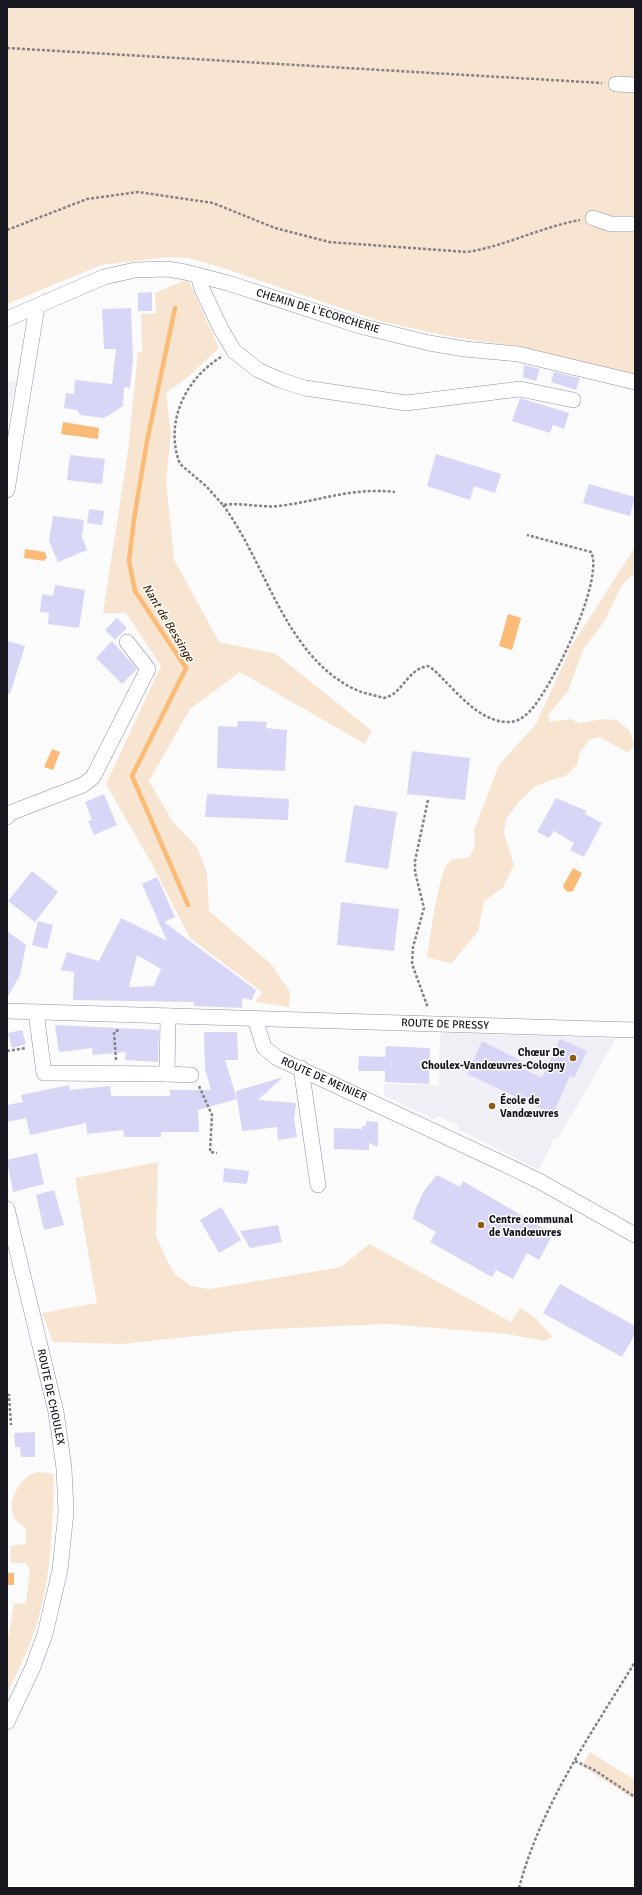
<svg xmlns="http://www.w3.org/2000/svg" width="642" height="1895" font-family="Signika,sans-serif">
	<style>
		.built { fill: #efeff5 }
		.green { fill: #f8e5d1 }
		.water { fill: #fbbb77 }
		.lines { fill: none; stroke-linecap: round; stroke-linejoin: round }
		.stream { stroke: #fbbb77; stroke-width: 4.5 }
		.building { fill: #d8d6f7; fill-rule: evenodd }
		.minor-casing { stroke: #918fa6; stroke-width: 16 }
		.path { stroke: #838387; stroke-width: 2.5; stroke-dasharray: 3 2; stroke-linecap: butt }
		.minor { stroke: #fff; stroke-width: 15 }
		.poi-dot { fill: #925b12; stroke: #fff; stroke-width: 1.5 }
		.labels { text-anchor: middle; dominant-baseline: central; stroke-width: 3; stroke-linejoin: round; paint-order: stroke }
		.street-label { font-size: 11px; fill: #181720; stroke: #fff }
		.poi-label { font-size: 11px; font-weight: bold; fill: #181720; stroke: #fff; text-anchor: start }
		.water-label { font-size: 12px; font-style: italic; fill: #493012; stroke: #fff }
	</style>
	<rect width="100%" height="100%" fill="#fbfbfb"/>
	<g class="built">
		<path d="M7,381L16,382L7,426Z"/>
		<path d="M440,1033L616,1038L559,1137L554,1138L539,1170L458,1129V1125L438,1116L434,1119L384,1095V1084L439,1085Z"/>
	</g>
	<g class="green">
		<path d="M7,7H635V375L522,347L447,336L380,321L220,267L189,258L169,257L101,265L7,304Z"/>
		<path d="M188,279L219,348L188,377L166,393L171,434L166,481L174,559L219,642L276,654L372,731L365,744L240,672L190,709L149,781L172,821L197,847L207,873L209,911L271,964L290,992L289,1007L255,1002L262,992L190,938L153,866L106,784L161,666L126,613H103L128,451L138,352H142L141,314L156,313L155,293Z"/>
		<path d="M635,544V576L632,575L622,585L605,620L583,650L568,691L548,715L550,722L571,719L579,723L603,719L617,720L630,731L634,745L628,753L600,737L589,740L580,752L577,765L566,776L548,781L533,788L518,803L506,819L504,833L514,865L503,888L484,901L478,931L451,964L427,957C430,939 438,875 448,863C453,858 461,858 468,858L475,847L474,830L499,765L536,724L572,645L632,552Z"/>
		<path d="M158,1162L156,1235L166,1259L175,1274L191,1286L209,1289L341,1267L369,1244L511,1322L520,1308L533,1316L553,1337L544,1341L507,1334L387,1324L250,1330L122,1344L53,1342L42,1313L97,1303L75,1178Z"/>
		<path d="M39,1472L54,1474C53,1518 51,1578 38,1620C31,1644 20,1667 9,1690H7V1644L14,1604L26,1603L30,1570L26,1563H11L10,1546L26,1544V1528C23,1526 19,1523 16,1520C5,1507 17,1482 30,1475C33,1473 36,1473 39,1472Z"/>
		<path d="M590,1752L635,1780V1800L582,1766Z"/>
	</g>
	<g class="water">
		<path d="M63,422L99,428L98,439L61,434Z"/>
		<path d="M25,549L45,552L47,559H45L44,561L24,558Z"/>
		<path d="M508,614L521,618L512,650L499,646Z"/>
		<path d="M52,749L60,752L53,770L44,767Z"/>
		<path d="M573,868L582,873L573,891L568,892L565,890L563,886Z"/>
		<rect x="7" y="1573" width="7" height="12"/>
	</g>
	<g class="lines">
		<path class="stream" d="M175,308L147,441L134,519L129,561L135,591L186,668L132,776L188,905"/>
	</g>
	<g class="building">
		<path d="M152,292V311H138V293Z"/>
		<path d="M131,308L133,360L130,388L124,387L123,406L104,418L80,415L77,410L64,408L66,393L74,394L75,380L112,384L116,349H104L102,309Z"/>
		<path d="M524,365L540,369L536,381L523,377Z"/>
		<path d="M554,372L580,378L576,390L551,382Z"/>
		<path d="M520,398L569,413L564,429L553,425L550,433L512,421Z"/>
		<path d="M436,454L501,474L495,493L474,486L470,500L427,486Z"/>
		<path d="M70,455L105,459L102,484L67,480Z"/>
		<path d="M589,484L635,497L630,516L583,503Z"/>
		<path d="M89,509L104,511L102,525L87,523Z"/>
		<path d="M53,516L84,520L82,537L87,550L58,562L49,541Z"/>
		<path d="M55,585L85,590L79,628L48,624L49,613L40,612L42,594L53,596Z"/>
		<path d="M117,618L127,628L115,640L105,630Z"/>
		<path d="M7,641L25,646L10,694H7Z"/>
		<path d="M112,641L137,669L122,684L96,658Z"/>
		<path d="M238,721L267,722L266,728L287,730L285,771L217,768L218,726L237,727Z"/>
		<path d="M412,751L470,758L465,800L407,794Z"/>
		<path d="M104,794L117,825L94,835L88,821L92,820L85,802Z"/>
		<path d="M207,794L289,799L288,820L205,817Z"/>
		<path d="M556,798L587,811L585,814L602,823L584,857L570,850L574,843L554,831L549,838L537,832Z"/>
		<path d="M354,805L397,812L388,869L345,862Z"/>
		<path d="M32,871L58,892L35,922L8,901Z"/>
		<path d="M157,877L175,917L164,922L256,990L252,1000L242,998V1008L194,1006V1002L73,1000L74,972L61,970L67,952L99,961L121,918L167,941L142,884ZM137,955L161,969L154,986L129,987Z"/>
		<path d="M341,902L399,909L394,951L337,945Z"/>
		<path d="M38,921L53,925L47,949L32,945Z"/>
		<path d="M7,931L26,945L20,975L7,998Z"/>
		<path d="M55,1025L159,1030L158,1062L125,1060L126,1052L93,1055L92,1048L59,1052Z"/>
		<path d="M22,1030L26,1044L12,1048L8,1033Z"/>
		<path d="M204,1032H237L238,1060H225L237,1099L198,1110L199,1132H161V1137H124L123,1130L87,1134L86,1123L30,1135L26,1118L7,1122V1105L23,1102L21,1095L69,1085L70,1090L110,1086L111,1096H170V1090H211L205,1069Z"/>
		<path d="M560,1039L587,1051L574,1078L570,1076L553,1114L467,1074L482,1041L523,1062L521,1068L542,1078Z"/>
		<path d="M386,1046L430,1048L429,1084L385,1082V1071H358L359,1056L385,1057Z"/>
		<path d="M283,1077L258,1100L296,1103L294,1119L297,1137L278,1140L277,1127L242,1131L236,1091Z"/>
		<path d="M366,1121L378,1122V1147L369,1143V1150L334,1149V1128L362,1129V1126H366Z"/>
		<path d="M37,1153L44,1184L13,1192L7,1160Z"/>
		<path d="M224,1168L249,1171L247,1184L223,1182Z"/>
		<path d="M437,1175L460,1187L463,1181L553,1234L539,1260L527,1253L513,1279L496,1270L492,1277L430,1242L436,1232L413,1219L416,1208L424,1191Z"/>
		<path d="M54,1190L64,1225L44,1230L36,1195Z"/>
		<path d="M221,1207L241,1240L219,1253L200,1220Z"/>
		<path d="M278,1225L282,1242L250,1248L240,1231Z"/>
		<path d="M560,1284L635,1326V1334L622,1357L543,1313Z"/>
		<path d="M35,1432V1457H21L20,1447H15L14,1433Z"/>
	</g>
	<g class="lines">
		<defs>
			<g id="minor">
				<path d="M616,84L635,85"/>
				<path d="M593,218L611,224H635"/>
				<path d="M198,275L202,289L220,327L234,351L258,370L280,380L305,388L406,403L520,389L573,400"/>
				<path d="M7,319L104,277L135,270L168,269L185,272L228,283L360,326L429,343L465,349L518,354L635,382"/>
				<path d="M7,490L37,307"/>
				<path d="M7,817L10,813L83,785L93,777L148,669L127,642"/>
				<path d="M7,1011L635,1030"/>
				<path d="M36,1012L44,1073L167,1074L168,1016"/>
				<path d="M255,1019L264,1047L277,1058L506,1165L541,1182L635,1235"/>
				<path d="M301,1068L318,1185"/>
				<path d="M167,1074L191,1075"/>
				<path d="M7,1209L56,1412L64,1468L66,1512L60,1570L45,1634L33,1667L7,1722"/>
			</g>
		</defs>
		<use href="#minor" class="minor-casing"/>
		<g class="path">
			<path d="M7,48L602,83"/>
			<path d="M7,230L87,199L138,192L213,203L275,228L329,242L467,252C506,246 541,227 580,220"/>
			<path d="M221,357C185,379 164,423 180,464L206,486L223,505C242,502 260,508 279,506C320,501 352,487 395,492"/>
			<path d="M223,505C266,563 284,653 352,688C362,693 373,695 384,698C403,694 407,669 428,666C434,669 439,675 444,680C461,697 482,722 508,722C517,722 523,718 529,712C551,690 605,580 591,552L527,535"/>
			<path d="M428,800L415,861V872L424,908L413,947L412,964L428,1008"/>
			<path d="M7,1051L26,1048"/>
			<path d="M116,1060L114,1032L119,1030"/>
			<path d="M199,1086L212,1115L210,1152L217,1153"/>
			<path d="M7,1395H9L11,1425"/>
			<path d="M575,1761L596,1771L635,1797"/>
			<path d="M519,1888C541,1805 591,1734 635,1662"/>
		</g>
		<use href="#minor" class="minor"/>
	</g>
	<g class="poi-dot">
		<circle cx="573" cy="1058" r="4"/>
		<circle cx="492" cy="1106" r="4"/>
		<circle cx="481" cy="1225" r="4"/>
	</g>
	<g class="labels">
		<g class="street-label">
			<text transform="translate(318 311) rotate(17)">CHEMIN DE L'ECORCHERIE</text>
			<text transform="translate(445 1024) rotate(2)">ROUTE DE PRESSY</text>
			<text transform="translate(324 1079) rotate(24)">ROUTE DE MEINIER</text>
			<text transform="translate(51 1397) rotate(78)">ROUTE DE CHOULEX</text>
		</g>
		<g class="poi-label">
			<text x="565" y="1052" text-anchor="end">Chœur De<tspan x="565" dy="13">Choulex-Vandœuvres-Cologny</tspan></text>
			<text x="500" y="1100">École de<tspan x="500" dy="13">Vandœuvres</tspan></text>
			<text x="489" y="1219">Centre communal<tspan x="489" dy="13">de Vandœuvres</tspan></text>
		</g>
		<g class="water-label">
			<text transform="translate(168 623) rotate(59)">Nant de Bessinge</text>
		</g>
	</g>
	<rect width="642" height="1895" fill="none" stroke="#181720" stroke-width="16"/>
</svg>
